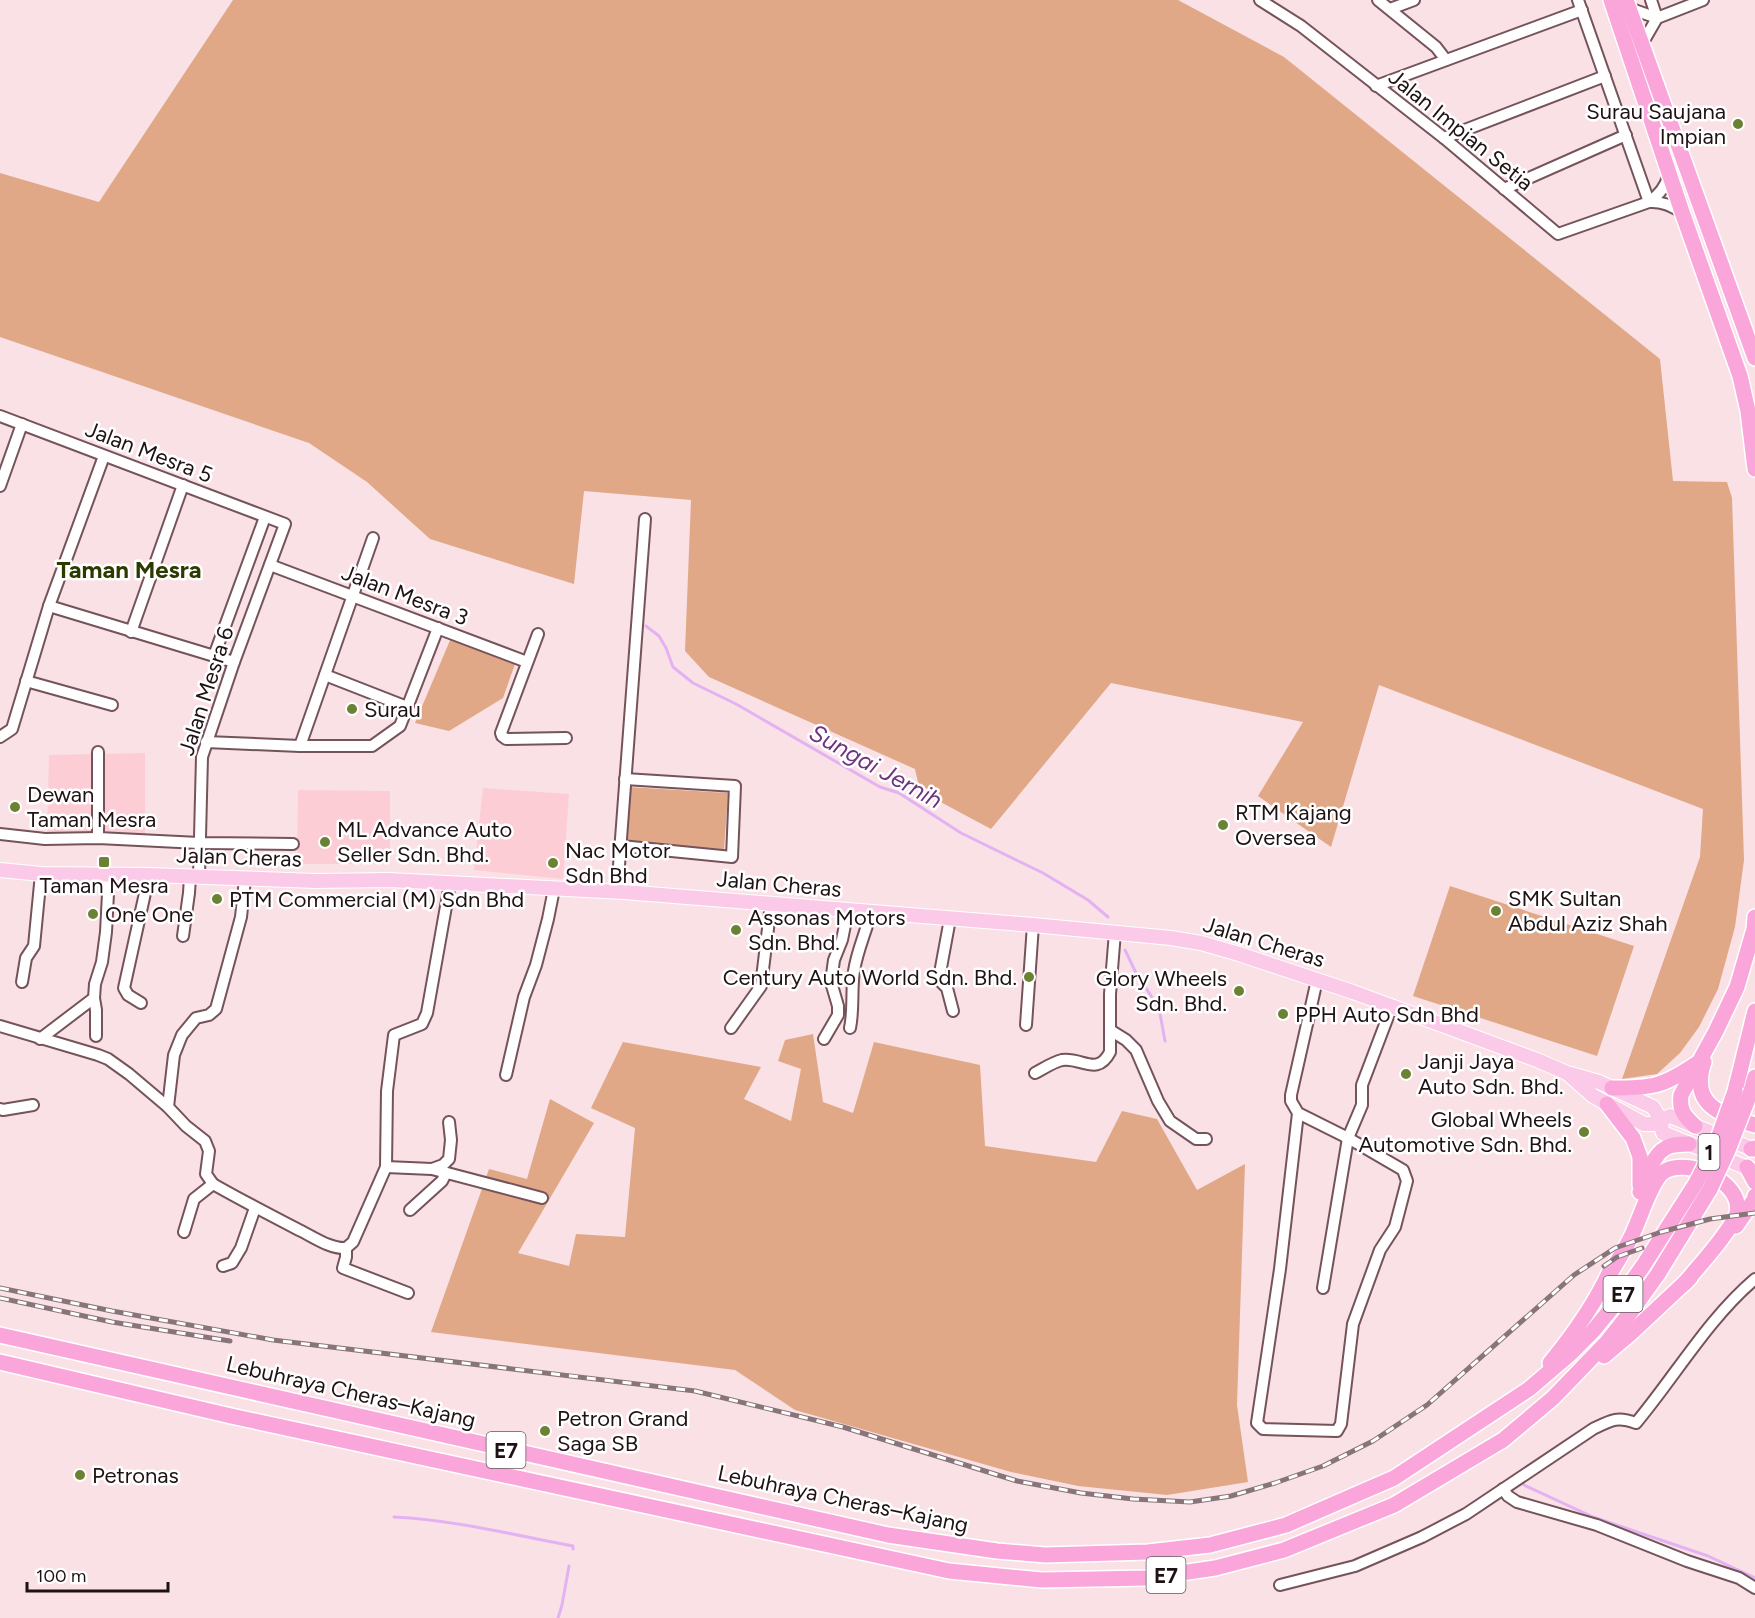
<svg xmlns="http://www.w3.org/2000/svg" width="1755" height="1618" font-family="Figtree,sans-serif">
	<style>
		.built { fill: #fdcdd6 }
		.green { fill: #e0a886 }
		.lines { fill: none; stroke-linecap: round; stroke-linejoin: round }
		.stream { stroke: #e3b2f2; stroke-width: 3 }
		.minor-casing { stroke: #75535a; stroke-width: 14 }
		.major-casing { stroke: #fff; stroke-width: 16 }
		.highway-casing { stroke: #fff; stroke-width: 18 }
		.minor { stroke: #fff; stroke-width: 10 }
		.major { stroke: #fccae9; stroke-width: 14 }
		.highway { stroke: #faa6db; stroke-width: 15 }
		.rail-casing { stroke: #887579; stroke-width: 5 }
		.rail { stroke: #fff; stroke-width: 3; stroke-dasharray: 9; stroke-linecap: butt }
		.highway-bridge-casing { stroke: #fff; stroke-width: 18; stroke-linecap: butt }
		.highway-bridge { stroke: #faa6db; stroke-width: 15 }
		.poi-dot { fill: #6b8133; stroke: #fff; stroke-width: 2 }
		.labels { text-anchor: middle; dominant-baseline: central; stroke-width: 5; stroke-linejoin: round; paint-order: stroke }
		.shield { fill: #fff; stroke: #62595b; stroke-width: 1.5 }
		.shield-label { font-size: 21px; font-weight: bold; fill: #1f1215 }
		.poi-label { font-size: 22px; fill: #1f1215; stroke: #fff; text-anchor: start }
		.street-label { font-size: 22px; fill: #1f1215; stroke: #fff }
		.neighbourhood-label { font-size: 24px; font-weight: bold; fill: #2c3a00; stroke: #fff }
		.water-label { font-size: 24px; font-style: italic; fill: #6e3480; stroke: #fff }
	</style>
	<rect width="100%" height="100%" fill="#fae1e6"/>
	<g class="built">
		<path d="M145,753V837L47,836L49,755Z"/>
		<path d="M483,788L569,794L563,879L474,870Z"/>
		<path d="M298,790L390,791V864H297Z"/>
	</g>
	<g class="green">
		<path d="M233,0H1178L1284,57L1660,359L1673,481L1727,482L1732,498L1744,860L1735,927L1718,989L1699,1027L1680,1053L1657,1074L1622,1079L1700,857L1703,809L1379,685L1331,847L1258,796L1303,722L1111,683L991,829L920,791L915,769L709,677L685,651L691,500L584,491L574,584L430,539L367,482L309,443L0,337V173L99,202Z"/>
		<path d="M451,638L515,664L503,698L449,731L415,723Z"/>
		<path d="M628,787L728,793L724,850L624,844Z"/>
		<path d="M1450,886L1634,946L1597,1056L1413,996Z"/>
		<path d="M813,1034L823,1102L853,1113L874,1042L980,1065L985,1146L1096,1162L1122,1111L1157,1119L1197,1190L1245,1164L1237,1405L1248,1482L1167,1495L1078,1486L1011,1472L795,1410L735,1370L431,1332L489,1169L527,1179L550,1099L594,1123L518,1253L569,1266L576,1234L625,1237L635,1128L591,1108L623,1042L761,1067L744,1099L791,1121L801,1069L778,1061L785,1040Z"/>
	</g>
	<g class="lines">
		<g class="stream">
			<path d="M646,626L659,636L666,648L673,667L693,683L736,704L880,787L899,793L961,833L1043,873L1088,900L1108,917"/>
			<path d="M1125,950L1136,973L1159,1008L1165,1041"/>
			<path d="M1524,1485L1593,1517L1708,1556L1755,1578"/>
			<path d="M394,1517C455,1520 514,1535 573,1546V1549"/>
			<path d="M558,1618L562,1605L569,1566"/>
		</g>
		<defs>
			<g id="minor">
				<path d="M1260,0L1301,26L1444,138L1558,234L1649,202C1660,194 1665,187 1669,175"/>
				<path d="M1378,0L1436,47L1446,60"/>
				<path d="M1578,0L1649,202"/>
				<path d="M1651,0L1657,18"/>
				<path d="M1629,8L1657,18"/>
				<path d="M1390,9L1414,0"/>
				<path d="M1642,44L1657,18L1703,0"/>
				<path d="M1376,86L1582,10"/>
				<path d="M1444,138L1605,76"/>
				<path d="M1504,189L1626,135"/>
				<path d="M1649,202C1662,201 1671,206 1682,212"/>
				<path d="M0,416L285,524L234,662L202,757L199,877"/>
				<path d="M0,486L22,424"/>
				<path d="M270,565L527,662"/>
				<path d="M49,606L234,662"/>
				<path d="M131,632L183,485"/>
				<path d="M538,634L501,733L502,736L506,739L566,738"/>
				<path d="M214,656L265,517"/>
				<path d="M325,675L407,707"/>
				<path d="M26,681L112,705"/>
				<path d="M0,737L12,729L49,606L104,456"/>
				<path d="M206,742L300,746H372L400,726L438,628"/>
				<path d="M300,746L373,538"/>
				<path d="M0,834L45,839L98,838L199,843L293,844"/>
				<path d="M98,838V752"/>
				<path d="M621,846L732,857L735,786L625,779"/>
				<path d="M617,892L645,519"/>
				<path d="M950,919L940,973L941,982L947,988L953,1011"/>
				<path d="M183,936L189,893L190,877"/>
				<path d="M22,982L26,958L34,946L41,874"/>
				<path d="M141,1003L128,995L124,988L149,875"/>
				<path d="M1026,1025L1033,925"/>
				<path d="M0,1026L98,1055L108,1059L129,1074L168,1107L186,1126L205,1141L209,1151L206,1174L213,1184L194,1199L184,1232"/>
				<path d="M731,1028L761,986L771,904"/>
				<path d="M850,1028C854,1009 851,990 854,971C857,951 866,932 871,912"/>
				<path d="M1110,1030L1126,1040L1136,1050L1158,1101L1170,1121L1196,1139H1206"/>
				<path d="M96,1036V1010L94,998L95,984L102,962L106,932L109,874"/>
				<path d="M40,1039L94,998"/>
				<path d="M824,1039L838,1015V1006L831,982L834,960L842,940L848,910"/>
				<path d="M1035,1073C1043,1069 1053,1062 1062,1060C1082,1057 1097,1077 1110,1052V994L1115,932"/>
				<path d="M506,1075L524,997L536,965L548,919L554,889"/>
				<path d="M168,1107L174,1055L182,1035L196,1018L209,1015L216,1009L241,917L245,879"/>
				<path d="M0,1109L3,1110L33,1105"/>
				<path d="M1298,1113L1280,1269L1257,1423L1263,1429L1337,1431L1341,1424L1353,1324L1380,1250L1395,1227L1407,1181L1403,1170L1348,1138L1298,1113L1291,1101V1095L1317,980"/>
				<path d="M386,1167L432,1169L443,1165L449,1159L451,1140L449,1122"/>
				<path d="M432,1169L542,1198"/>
				<path d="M213,1184C241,1200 270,1215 299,1230C314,1237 330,1249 346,1248"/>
				<path d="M410,1210L442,1181L446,1173"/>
				<path d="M223,1266L232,1263L241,1248L255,1208"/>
				<path d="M1323,1288L1348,1138L1362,1105V1085L1392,1006"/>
				<path d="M408,1293L343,1268L346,1257V1248L353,1242L386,1167L387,1091L394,1035L422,1024L427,1013L450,884"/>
				<path d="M1503,1489L1508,1496L1517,1502L1597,1525L1687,1561L1739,1578L1755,1588"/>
				<path d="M1280,1585L1355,1566L1422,1537L1466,1514L1593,1429C1611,1420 1617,1416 1636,1423C1676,1375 1708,1319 1755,1279"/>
			</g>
			<g id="major">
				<path d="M0,870L41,874L149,875L316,881L389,880L624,892L1033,925L1171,938L1201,943L1239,954L1353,992L1537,1060L1567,1073L1593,1096L1644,1124H1653L1670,1116L1755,1150"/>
				<path d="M1571,1074L1599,1082L1653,1107L1658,1115L1663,1133L1755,1171"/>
			</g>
			<g id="highway">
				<path d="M1611,0L1682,212L1740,376L1748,411L1755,469"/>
				<path d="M1626,0L1755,358"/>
				<path d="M1704,1062C1689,1105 1721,1115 1755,1125"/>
				<path d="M1612,1088C1652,1088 1662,1087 1696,1064"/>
				<path d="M1735,1091L1755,1011"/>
				<path d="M1751,1091L1755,1077"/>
				<path d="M1607,1104L1633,1138L1640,1157V1185"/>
				<path d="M1695,1126C1684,1116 1679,1110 1681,1095L1716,1031L1737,987L1754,929L1755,917"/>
				<path d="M1751,1149L1755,1148"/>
				<path d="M1747,1167L1755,1182"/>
				<path d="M1640,1192C1648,1176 1652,1152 1670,1146C1676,1144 1683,1144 1689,1144"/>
				<path d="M1736,1226L1754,1200L1755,1196"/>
				<path d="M1607,1279C1615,1264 1625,1250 1632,1235C1640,1219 1650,1184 1662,1173C1685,1155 1744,1182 1737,1213C1732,1230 1697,1268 1685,1283"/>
				<path d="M0,1335L888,1535L997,1551L1045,1555L1148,1552L1210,1545L1286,1525L1394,1478L1529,1389L1571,1353L1593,1331L1620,1298L1643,1266L1696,1183"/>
				<path d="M1604,1356L1630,1334L1690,1278"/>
				<path d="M0,1362L231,1416L949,1571L1042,1580L1147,1578L1215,1568L1284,1550L1394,1505L1503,1440L1553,1398L1607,1342L1633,1309L1658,1274L1710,1189"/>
				<path d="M1550,1363C1573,1335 1595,1304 1610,1271"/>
			</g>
		</defs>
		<use href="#minor" class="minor-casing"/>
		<use href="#major" class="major-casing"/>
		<use href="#highway" class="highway-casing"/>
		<use href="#minor" class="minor"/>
		<use href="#major" class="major"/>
		<use href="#highway" class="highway"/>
		<defs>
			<g id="rail">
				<path d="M1604,1266L1617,1257L1642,1248"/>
				<path d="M0,1288L112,1311L273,1340L695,1391L843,1427L1017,1481L1081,1493L1133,1499L1190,1502L1231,1496L1275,1483L1323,1466L1373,1441L1427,1405L1574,1275L1615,1248L1661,1232L1710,1219L1755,1213"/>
				<path d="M0,1298L112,1322L230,1341"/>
			</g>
		</defs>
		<use href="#rail" class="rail-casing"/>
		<use href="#rail" class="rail"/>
		<defs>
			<g id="highway-bridge">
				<path d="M1696,1183L1716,1144L1735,1091"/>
				<path d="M1710,1189L1728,1150L1751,1091"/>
			</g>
		</defs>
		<use href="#highway-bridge" class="highway-bridge-casing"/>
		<use href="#highway-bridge" class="highway-bridge"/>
	</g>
	<g class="poi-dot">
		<circle cx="1738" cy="124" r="6"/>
		<circle cx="352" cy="709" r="6"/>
		<circle cx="15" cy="807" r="6"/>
		<circle cx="1223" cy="825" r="6"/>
		<circle cx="325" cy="842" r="6"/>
		<rect x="98" y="856" width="12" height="12" rx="3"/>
		<circle cx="553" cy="863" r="6"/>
		<circle cx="217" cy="899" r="6"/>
		<circle cx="1496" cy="911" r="6"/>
		<circle cx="93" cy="914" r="6"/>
		<circle cx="736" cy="930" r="6"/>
		<circle cx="1029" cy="977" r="6"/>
		<circle cx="1239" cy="991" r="6"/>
		<circle cx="1283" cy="1014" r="6"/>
		<circle cx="1406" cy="1074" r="6"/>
		<circle cx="1584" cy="1132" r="6"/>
		<circle cx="545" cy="1431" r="6"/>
		<circle cx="80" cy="1475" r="6"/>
	</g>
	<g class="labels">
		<g class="shield">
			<rect x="1698.5" y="1134" width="21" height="36" rx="4.5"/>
			<rect x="1603.5" y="1276" width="39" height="36" rx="4.5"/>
			<rect x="486.5" y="1432" width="39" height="36" rx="4.5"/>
			<rect x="1146.5" y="1557" width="39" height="36" rx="4.5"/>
		</g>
		<g class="shield-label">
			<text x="1709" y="1152">1</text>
			<text x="1623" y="1294">E7</text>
			<text x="506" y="1450">E7</text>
			<text x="1166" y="1575">E7</text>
		</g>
		<g class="poi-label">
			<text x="1726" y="111" text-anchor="end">Surau Saujana<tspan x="1726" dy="25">Impian</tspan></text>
			<text x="364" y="709">Surau</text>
			<text x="27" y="794">Dewan<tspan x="27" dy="25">Taman Mesra</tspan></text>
			<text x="1235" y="812">RTM Kajang<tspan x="1235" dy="25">Oversea</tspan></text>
			<text x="337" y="829">ML Advance Auto<tspan x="337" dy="25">Seller Sdn. Bhd.</tspan></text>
			<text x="565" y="850">Nac Motor<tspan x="565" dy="25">Sdn Bhd</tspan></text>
			<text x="104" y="885" text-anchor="middle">Taman Mesra</text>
			<text x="1508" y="898">SMK Sultan<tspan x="1508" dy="25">Abdul Aziz Shah</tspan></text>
			<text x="229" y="899">PTM Commercial (M) Sdn Bhd</text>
			<text x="105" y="914">One One</text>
			<text x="748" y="917">Assonas Motors<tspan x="748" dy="25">Sdn. Bhd.</tspan></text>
			<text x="1017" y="977" text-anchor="end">Century Auto World Sdn. Bhd.</text>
			<text x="1227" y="978" text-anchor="end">Glory Wheels<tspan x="1227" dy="25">Sdn. Bhd.</tspan></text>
			<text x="1295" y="1014">PPH Auto Sdn Bhd</text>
			<text x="1418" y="1061">Janji Jaya<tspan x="1418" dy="25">Auto Sdn. Bhd.</tspan></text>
			<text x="1572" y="1119" text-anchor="end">Global Wheels<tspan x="1572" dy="25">Automotive Sdn. Bhd.</tspan></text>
			<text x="557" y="1418">Petron Grand<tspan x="557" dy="25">Saga SB</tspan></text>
			<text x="92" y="1475">Petronas</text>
		</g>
		<g class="street-label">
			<text transform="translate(1461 130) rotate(39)">Jalan Impian Setia</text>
			<text transform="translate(149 452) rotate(21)">Jalan Mesra 5</text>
			<text transform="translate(405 595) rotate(21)">Jalan Mesra 3</text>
			<text transform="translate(206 691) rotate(-72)">Jalan Mesra 6</text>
			<text transform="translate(239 857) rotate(2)">Jalan Cheras</text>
			<text transform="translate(779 884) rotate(5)">Jalan Cheras</text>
			<text transform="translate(1264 942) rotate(17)">Jalan Cheras</text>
			<text transform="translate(351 1392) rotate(13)">Lebuhraya Cheras–Kajang</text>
			<text transform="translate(843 1499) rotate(12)">Lebuhraya Cheras–Kajang</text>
		</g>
		<g class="neighbourhood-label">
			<text x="129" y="569">Taman Mesra</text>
		</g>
		<g class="water-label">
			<text transform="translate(876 766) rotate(29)">Sungai Jernih</text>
		</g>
	</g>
	<path d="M27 1582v9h141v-9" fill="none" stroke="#1f1215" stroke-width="3"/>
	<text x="36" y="1582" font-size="18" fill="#1f1215" stroke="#ffffff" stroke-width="4.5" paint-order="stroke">100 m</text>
</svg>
